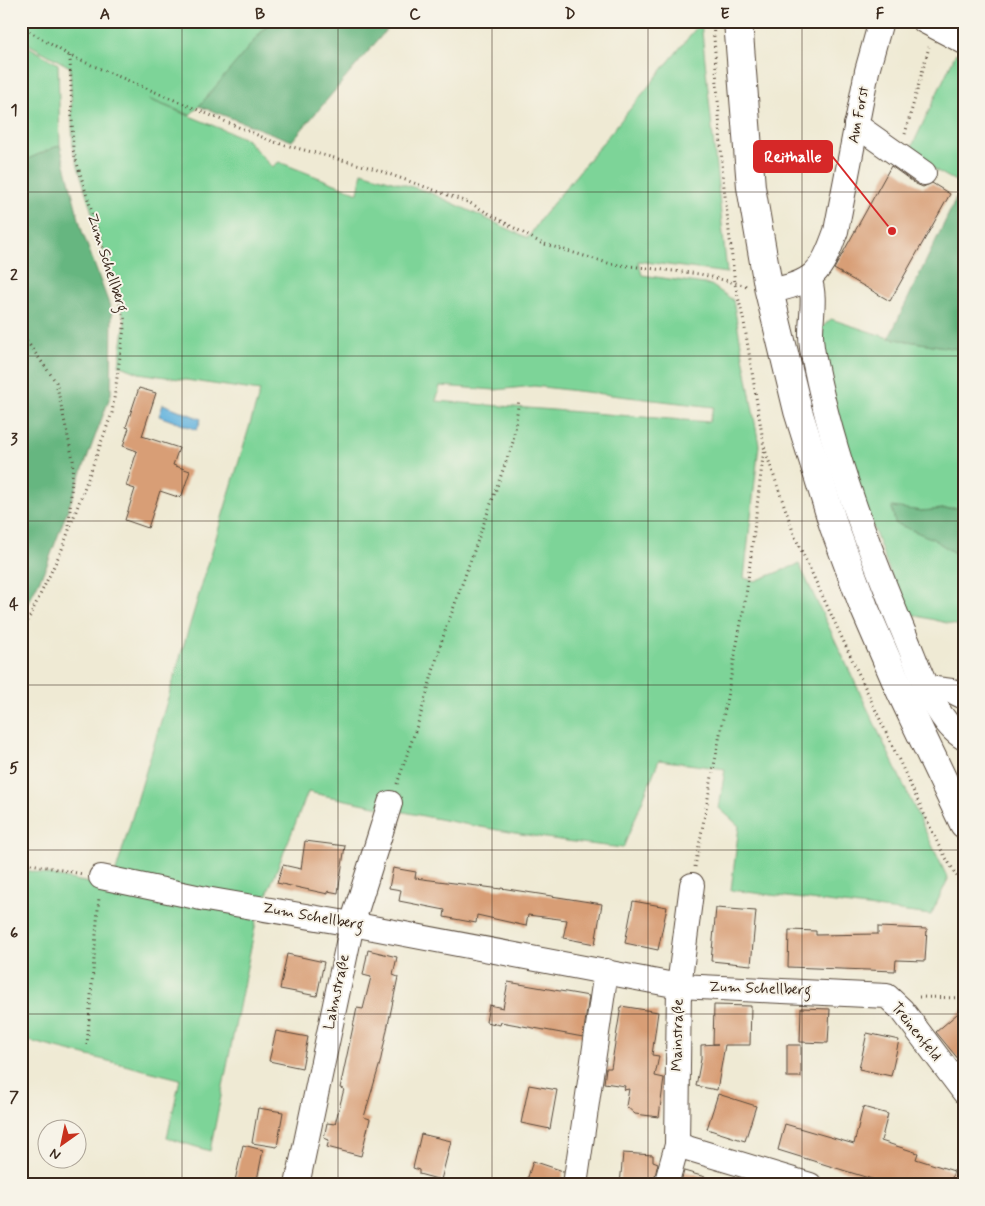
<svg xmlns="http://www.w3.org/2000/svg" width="985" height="1206" font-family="Mynerve,sans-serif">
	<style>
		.green { fill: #7dd498; stroke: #5c7f5b; fill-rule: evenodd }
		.forest { fill: #66b680; stroke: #50704f }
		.water { fill: #64b3de; stroke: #506e7e }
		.building { fill: #d89e76 }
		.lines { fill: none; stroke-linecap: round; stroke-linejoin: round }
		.minor-casing { stroke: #564739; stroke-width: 26 }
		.major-casing { stroke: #564739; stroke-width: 30 }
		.path { stroke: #564739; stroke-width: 3; stroke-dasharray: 1 4; stroke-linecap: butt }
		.minor { stroke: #fff; stroke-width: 24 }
		.major { stroke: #fff; stroke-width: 28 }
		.grid { fill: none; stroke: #3b2a1e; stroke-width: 1; stroke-opacity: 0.55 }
		.labels { text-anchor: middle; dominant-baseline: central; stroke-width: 4; stroke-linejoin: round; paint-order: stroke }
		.street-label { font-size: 15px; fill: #3b2a1e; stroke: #f7f3e8 }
		.leader { fill: none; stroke: #d62828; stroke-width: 2 }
		.callout-dot { fill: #d62828; stroke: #f7f3e8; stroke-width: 2 }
		.callout { fill: #d62828; stroke: #d62828; stroke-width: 2 }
		.callout-label { font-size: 16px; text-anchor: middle; font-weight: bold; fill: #fff }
		.neatline { fill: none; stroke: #3b2a1e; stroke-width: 2 }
		.grid-label { font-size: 16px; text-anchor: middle; font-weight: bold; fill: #3b2a1e }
	</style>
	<rect width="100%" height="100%" fill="#f7f3e8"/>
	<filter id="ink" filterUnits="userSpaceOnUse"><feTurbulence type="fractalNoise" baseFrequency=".02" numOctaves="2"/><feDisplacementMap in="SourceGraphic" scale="10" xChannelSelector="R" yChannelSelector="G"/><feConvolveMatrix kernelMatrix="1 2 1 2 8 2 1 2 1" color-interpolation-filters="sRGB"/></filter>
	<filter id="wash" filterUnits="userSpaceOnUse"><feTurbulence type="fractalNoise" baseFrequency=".0096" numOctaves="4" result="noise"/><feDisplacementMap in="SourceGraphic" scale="20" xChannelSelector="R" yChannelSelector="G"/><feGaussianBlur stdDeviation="1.12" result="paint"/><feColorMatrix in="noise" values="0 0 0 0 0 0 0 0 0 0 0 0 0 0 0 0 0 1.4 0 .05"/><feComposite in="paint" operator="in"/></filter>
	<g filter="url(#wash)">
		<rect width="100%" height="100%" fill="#efead4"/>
		<g class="green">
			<path d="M21,21H270L210,95L190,115L148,99L246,139L272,167L279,162L358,193L362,172L429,192L528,238L542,217L701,22L727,273L638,261L642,275L711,285L733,300L759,445L744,578L755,581L799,564L948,879L931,915L731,890L739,826L719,808L725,769L659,760L623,848C517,837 413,814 308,792L265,899L113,881L260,391L139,373L119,365L125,321L73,150L70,67L21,40ZM440,386L495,390L534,386L714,407L709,422L436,401Z"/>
			<path d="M21,42L58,64L60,145L21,162Z"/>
			<path d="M956,53L964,57V174L959,183L908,155Z"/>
			<path d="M831,319L889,338L964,350V507L922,511L892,508L895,523L933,539L956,554L964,555V627L905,613L854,476L817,332Z"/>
			<path d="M25,870L257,917L210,1151L167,1138L180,1079L21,1039V889Z"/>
		</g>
		<g class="forest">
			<path d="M271,21H394L292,141L199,106Z"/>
			<path d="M60,145L82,231L112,312L111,394L47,565L21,617V162Z"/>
			<path d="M964,182V350L889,338Z"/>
			<path d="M892,507L922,511L964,507V555L956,554L933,539L895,523Z"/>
		</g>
		<path class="water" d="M163,404L201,419L197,430L159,416Z"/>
		<g id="blocks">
			<g class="building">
				<path d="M891,166L916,184L923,187L932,183L950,194L890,301L834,269Z"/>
				<path d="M139,388L156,393L142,436L179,448L173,465L190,471L181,498L160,491L148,528L125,520L135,489L126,486L137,451L123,446L129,428L126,427Z"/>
				<path d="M305,841L345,846L338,893L328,891V894L277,883L283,865L301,869Z"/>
				<path d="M393,868L416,872L415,878L501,889V888L602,904L595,944L563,938L567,920L528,915L526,926L477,915L476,923L444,917L445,910L399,901L401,890L389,888Z"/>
				<path d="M633,901L667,907L658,950L625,943Z"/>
				<path d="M716,908L756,911L751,965L711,961Z"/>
				<path d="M878,927L927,929L925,961L896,960L895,971L788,967L789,930L816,931V935L878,934Z"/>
				<path d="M368,950L397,957L393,975L398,977L380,1063L364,1117L370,1119L361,1156L327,1147L329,1140L324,1138L327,1123L335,1124L344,1089L340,1088L357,1008L363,1009L371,977L363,975Z"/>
				<path d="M287,954L324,962L317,996L280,989Z"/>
				<path d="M508,982L589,996L583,1037L501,1022L500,1025L486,1022L489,1005L503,1008Z"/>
				<path d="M714,1005L751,1006L750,1045H725L717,1090L696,1086L701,1059V1045L718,1044H713Z"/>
				<path d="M621,1006L658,1012L652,1055L659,1056L655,1076L664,1078L659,1117L635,1114L626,1106L629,1089L624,1090L625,1086L604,1083L606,1068H611Z"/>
				<path d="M801,1008L830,1009L828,1043L800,1042Z"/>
				<path d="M964,1008V1066L936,1032Z"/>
				<path d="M276,1031L308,1037L302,1068L269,1061Z"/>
				<path d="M867,1033L899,1040L891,1076L859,1069Z"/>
				<rect x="787" y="1045" width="14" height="32"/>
				<path d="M529,1085L557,1090L550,1129L521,1123Z"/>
				<path d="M718,1094L756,1106L745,1141L707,1129Z"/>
				<path d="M863,1107L888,1114L881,1141L918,1153L916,1159L954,1171L950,1185H891L778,1150L785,1124L854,1144Z"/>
				<path d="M258,1108L283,1112L277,1147L252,1143Z"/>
				<path d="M421,1134L451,1141L441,1180L419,1174V1170L413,1168Z"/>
				<path d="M243,1145L263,1150L256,1185H234Z"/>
				<path d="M623,1153L653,1155V1161L658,1163L653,1185H620Z"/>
				<path d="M533,1161L563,1171L562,1185H542L527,1180Z"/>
				<path d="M684,1171L719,1181L718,1185H680Z"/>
			</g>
		</g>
	</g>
	<g filter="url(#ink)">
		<use href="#blocks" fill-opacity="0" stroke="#564739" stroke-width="1"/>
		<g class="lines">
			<defs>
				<g id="minor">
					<path d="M924,21L964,42"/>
					<path d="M856,125L924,173"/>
					<path d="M809,278C816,297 811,315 811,334C811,344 813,355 815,364C834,459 869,549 906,638C919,668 935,722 964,738"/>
					<path d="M769,291C814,283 821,273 836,231L867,71L881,21"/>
					<path d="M927,688L952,691L964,697"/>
					<path d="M101,877L206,899L352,924L679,986L887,996L902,1010L964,1092"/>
					<path d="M677,1145L810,1185"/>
					<path d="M297,1185L352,924L390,803"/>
					<path d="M575,1185L606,971"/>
					<path d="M666,1185L677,1145L679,986L692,885"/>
				</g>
				<path id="major" d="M738,21L751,187L769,291L798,411L834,527L864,607L899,688L964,824"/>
			</defs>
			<use href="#minor" class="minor-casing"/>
			<use href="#major" class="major-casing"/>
			<g class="path">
				<path d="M713,21L723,178L735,284L744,322L764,447L795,537L939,846L964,888"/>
				<path d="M21,26L70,56L274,142L372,168L470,203L541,243L611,264L700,274L747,286"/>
				<path d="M905,134L929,47"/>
				<path d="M21,333L56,382L73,460L69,526"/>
				<path d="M21,635L62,549L112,413L125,321L73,150L70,56"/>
				<path d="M397,784L420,717L442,640L513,442L519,399"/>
				<path d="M21,862L82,874"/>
				<path d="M695,867L746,596L764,449"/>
				<path d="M919,997L964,998"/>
				<path d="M87,1045L99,897"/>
			</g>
			<use href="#minor" class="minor"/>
			<use href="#major" class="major"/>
		</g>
	</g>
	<path class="grid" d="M182,21V1185M338,21V1185M492,21V1185M648,21V1185M802,21V1185M21,192H964M21,356H964M21,521H964M21,685H964M21,850H964M21,1014H964"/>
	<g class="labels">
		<g class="street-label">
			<text transform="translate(859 115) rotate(-79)">Am Forst</text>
			<text transform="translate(107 263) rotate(72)">Zum Schellberg</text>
			<text transform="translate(313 917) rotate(10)">Zum Schellberg</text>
			<text transform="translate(760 989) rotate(2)">Zum Schellberg</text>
			<text transform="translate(337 992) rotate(-78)">Lahnstraße</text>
			<text transform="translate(916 1032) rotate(51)">Treinenfeld</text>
			<text transform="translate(678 1035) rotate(-89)">Mainstraße</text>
		</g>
	</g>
	<path class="leader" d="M892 231L832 156"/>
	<circle class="callout-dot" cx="892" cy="231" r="5"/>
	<rect class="callout" x="754" y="141" width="78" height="31" rx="5"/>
	<g class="callout-label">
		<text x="793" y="162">Reithalle</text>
	</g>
	<rect width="985" height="1206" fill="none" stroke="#f7f3e8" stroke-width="55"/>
	<g transform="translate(62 1144) rotate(213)"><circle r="24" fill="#f7f3e8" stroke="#aca397"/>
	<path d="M0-4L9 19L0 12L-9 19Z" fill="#c8321e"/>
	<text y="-8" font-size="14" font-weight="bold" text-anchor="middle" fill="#3b2a1e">N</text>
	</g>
	<rect x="28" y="28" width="930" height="1150" class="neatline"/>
	<g class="grid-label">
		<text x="105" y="19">A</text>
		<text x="260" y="19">B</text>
		<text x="415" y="19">C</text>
		<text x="570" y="19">D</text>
		<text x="725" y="19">E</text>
		<text x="880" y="19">F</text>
		<text x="14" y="115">1</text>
		<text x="14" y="280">2</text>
		<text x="14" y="444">3</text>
		<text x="14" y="609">4</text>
		<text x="14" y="773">5</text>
		<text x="14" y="938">6</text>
		<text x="14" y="1102">7</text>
	</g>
</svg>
